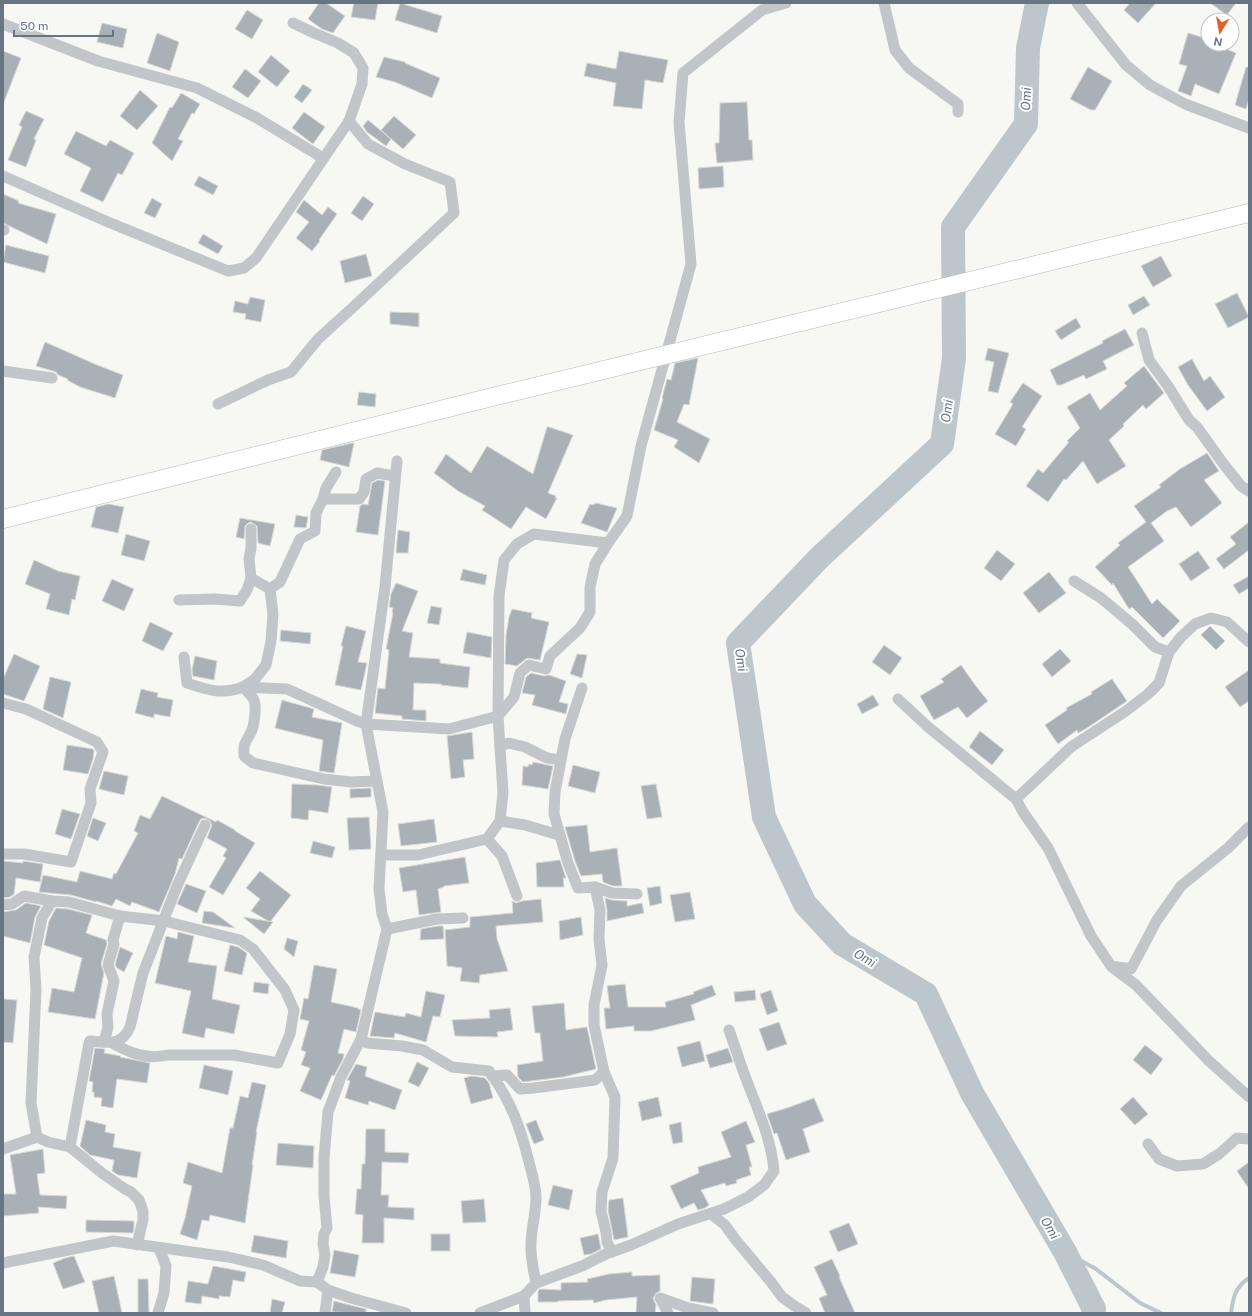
<svg xmlns="http://www.w3.org/2000/svg" width="1252" height="1316" font-family="'Public Sans',sans-serif">
	<style>
		.lines { fill: none; stroke-linecap: round; stroke-linejoin: round }
		.stream { stroke: #bcc6cb; stroke-width: 4 }
		.river { stroke: #bcc6cb; stroke-width: 24 }
		.building { fill: #a9b1b6; stroke: #d8d8d6 }
		.trunk-casing { stroke: #b5b8bb; stroke-width: 19 }
		.minor { stroke: #c2c6c9; stroke-width: 11 }
		.trunk { stroke: #fff; stroke-width: 18 }
		.labels { text-anchor: middle; dominant-baseline: central; stroke-width: 4; stroke-linejoin: round; paint-order: stroke }
		.water-label { font-size: 13px; font-style: italic; fill: #637780; stroke: #fff }
	</style>
	<rect width="100%" height="100%" fill="#f7f7f4"/>
	<g class="lines">
		<g class="stream">
			<path d="M1065,1252L1096,1269L1140,1303L1161,1313"/>
			<path d="M1231,1313C1233,1298 1235,1287 1249,1278"/>
		</g>
		<path class="river" d="M1037,3L1028,48L1026,124L953,227L954,358L942,444L819,558L738,643L764,817L805,904L842,944L926,994L972,1093L1065,1252L1094,1309L1093,1313"/>
	</g>
	<g class="building">
		<path d="M319,3H326L345,16L333,33L322,29L308,19Z"/>
		<path d="M354,3H378L375,20L351,17Z"/>
		<path d="M400,3L442,16L437,33L395,20Z"/>
		<path d="M1130,3H1156L1138,23L1124,10Z"/>
		<path d="M1210,3H1236L1227,15Z"/>
		<path d="M247,10L263,20L252,39L235,29Z"/>
		<path d="M102,23L127,29L123,48L97,42Z"/>
		<path d="M157,33L179,42L170,71L147,63Z"/>
		<path d="M1188,33L1208,39V44H1214L1236,53L1219,94L1195,84L1191,96L1178,91L1187,66L1179,64Z"/>
		<path d="M3,51L21,58L4,102H3Z"/>
		<path d="M619,51L668,60L663,83L645,80L642,109L613,106L616,83L584,76L587,63L616,69Z"/>
		<path d="M271,55L290,71L277,87L258,72Z"/>
		<path d="M384,57L405,62V63L440,78L432,98L395,82L376,77Z"/>
		<path d="M1088,67L1112,81L1095,110H1091L1070,99Z"/>
		<path d="M1246,67H1249V99L1246,109L1235,105Z"/>
		<path d="M245,69L261,81L248,98L232,87Z"/>
		<path d="M303,84L312,90L302,103L294,97Z"/>
		<path d="M140,90L158,106L137,130L120,116Z"/>
		<path d="M181,93L200,104L194,114L192,113L178,139L183,141L172,161L152,143L170,107L172,108Z"/>
		<path d="M747,102L749,140H752L753,160L717,163L715,143H719L720,103Z"/>
		<path d="M26,111L44,119L34,139L36,140L26,167L8,160L22,127L19,125Z"/>
		<path d="M304,112L325,127L313,144L292,128Z"/>
		<path d="M394,116L416,135L403,149L381,130Z"/>
		<path d="M368,120L391,139L386,146L367,132L363,126Z"/>
		<path d="M76,131L106,146L110,140L134,153L122,175L118,173L103,202L80,191L91,168L64,154Z"/>
		<path d="M723,166L724,187L699,189L698,168Z"/>
		<path d="M199,176L218,186L213,195L194,185Z"/>
		<path d="M3,194L19,201L18,203L56,214L47,244L3,223Z"/>
		<path d="M363,196L374,204L362,221L351,213Z"/>
		<path d="M152,198L162,204L155,218L144,213Z"/>
		<path d="M304,200L322,215L328,207L337,214L319,240L320,241L312,251L296,238L309,222L296,212Z"/>
		<path d="M203,234L223,246L218,254L198,243Z"/>
		<path d="M6,245L49,256L45,273L3,262Z"/>
		<path d="M366,254L372,276L345,283L340,261Z"/>
		<path d="M1161,256L1172,276L1153,287L1141,266Z"/>
		<path d="M1237,293L1249,317L1228,328L1215,304Z"/>
		<path d="M1144,296L1150,305L1133,315L1128,305Z"/>
		<path d="M250,297L265,300L261,322L245,319L246,314L233,312L235,301L248,304Z"/>
		<path d="M390,312L419,313V327L390,324Z"/>
		<path d="M1076,318L1081,327L1061,340L1055,331Z"/>
		<path d="M1125,329L1134,345L1103,361L1107,369L1086,379L1084,375L1061,385H1057L1050,370L1103,343L1102,341Z"/>
		<path d="M45,342L97,365L123,375L115,398L80,387L67,380L68,379L58,375L56,372L36,366Z"/>
		<path d="M988,348L1009,353L998,393L988,391L994,362L985,360Z"/>
		<path d="M698,358L689,405L684,404L677,422L710,439L699,463L674,447L678,440L654,430L663,399L662,398L667,379L671,380L675,363Z"/>
		<path d="M1192,359L1204,381L1210,376L1225,397L1207,411L1188,385L1178,367Z"/>
		<path d="M1144,366L1164,393L1146,409L1143,405L1123,424L1124,426L1109,440L1126,466L1097,484L1083,461L1066,480L1064,479L1048,502L1026,486L1038,469L1043,473L1069,442L1067,441L1080,428L1067,407L1090,393L1100,410L1127,386L1124,383Z"/>
		<path d="M1023,383L1042,396L1022,427L1026,429L1016,446L995,434L1013,404L1010,402Z"/>
		<path d="M359,392L376,394L375,407L357,405Z"/>
		<path d="M547,427H549L573,435L548,493L556,496L555,498H557L546,519L526,507L511,529L482,510L485,506L458,491L434,473L446,454L471,473L487,446L533,474Z"/>
		<path d="M352,443H354L349,467L320,460L322,450Z"/>
		<path d="M1207,453L1219,471L1204,480L1222,503L1191,527L1176,507L1167,511L1151,523L1164,541L1128,567L1152,604L1157,599L1180,621L1163,638L1132,607L1129,609L1113,583L1112,585L1095,567L1120,545L1118,543L1146,522L1134,506L1161,487L1159,485L1180,469Z"/>
		<path d="M378,480L385,481L378,535L356,532L360,506L363,504L368,505L372,483Z"/>
		<path d="M596,503L617,508L607,532L581,523L590,504L593,505Z"/>
		<path d="M108,504L124,507L118,533L91,527L96,507Z"/>
		<path d="M296,515L308,517L306,528L294,527Z"/>
		<path d="M240,518L275,524L270,546L258,543L257,526L251,522L248,523L245,526L244,539L236,537Z"/>
		<path d="M1249,522V550L1224,569L1216,559L1236,544L1230,537Z"/>
		<path d="M398,530L410,532L408,553H396Z"/>
		<path d="M126,534L150,541L144,561L121,555Z"/>
		<path d="M997,550L1015,564L1001,581L984,568Z"/>
		<path d="M1198,551L1210,568L1191,581L1179,564Z"/>
		<path d="M34,560L58,571L80,576L75,600L72,599L69,615L46,609L50,594L25,584Z"/>
		<path d="M463,569L487,575L485,585L460,580Z"/>
		<path d="M1049,572L1066,593L1039,613L1023,593Z"/>
		<path d="M1249,576V588L1239,594L1233,585Z"/>
		<path d="M112,579L134,589L124,611L102,601Z"/>
		<path d="M396,583L418,591L402,631L413,633L409,657L440,659V663L470,667L468,688L441,685V684L414,683L413,710H426V721L402,719V716L375,713L378,688L385,689L389,650L386,649L393,613L392,612L393,608L389,607L391,594Z"/>
		<path d="M431,606L442,608L439,625L427,623Z"/>
		<path d="M512,609L532,613L531,618L549,622L540,660L527,658L517,666L505,664L506,635L509,617Z"/>
		<path d="M150,622L173,633L163,651L142,641Z"/>
		<path d="M346,626L366,631L358,662L367,663L361,690L335,685L343,646H341Z"/>
		<path d="M1210,626L1225,641L1216,650L1201,635Z"/>
		<path d="M281,630L311,633L310,644L280,641Z"/>
		<path d="M467,632L492,637L491,658L463,653Z"/>
		<path d="M884,645L902,658L890,675L872,662Z"/>
		<path d="M1060,649L1071,661L1052,677L1042,664Z"/>
		<path d="M14,654L40,666L24,701L3,694V679Z"/>
		<path d="M577,654L587,655L582,678L570,674Z"/>
		<path d="M195,656L217,661L214,680L193,676L192,670Z"/>
		<path d="M961,665L975,685L988,701L967,718L958,707L934,720L920,696L944,682L941,679Z"/>
		<path d="M1249,670V701L1240,707L1225,687Z"/>
		<path d="M531,673L544,676L549,675L566,681L559,702L568,704L566,714L532,705L535,695L522,693L526,677Z"/>
		<path d="M50,677L71,682L63,718L43,709Z"/>
		<path d="M1112,679L1127,701L1087,728L1078,733L1077,730L1058,744L1045,725L1067,710L1066,708L1092,694L1091,692Z"/>
		<path d="M141,689L158,693L157,697L173,700L170,717L154,714V718L135,713Z"/>
		<path d="M873,695L879,705L862,714L857,704Z"/>
		<path d="M282,700L314,709L312,717L342,723L334,773L319,771L323,740L275,728Z"/>
		<path d="M980,731L1004,750L992,765L969,747Z"/>
		<path d="M472,732L474,759L463,760L465,777L451,779L447,736Z"/>
		<path d="M67,745L93,749L94,751L93,759L88,774L63,770Z"/>
		<path d="M533,762L553,766L548,789L522,785L523,766L528,767L529,764L532,765Z"/>
		<path d="M573,765L600,772L595,793L568,786Z"/>
		<path d="M104,771L128,776L124,795L99,789Z"/>
		<path d="M292,784L317,785L332,787L328,813L309,810L308,820L291,818Z"/>
		<path d="M656,784L662,817L647,819L641,786Z"/>
		<path d="M371,788V797L350,798V789Z"/>
		<path d="M162,796L216,822L217,820L235,830V831L255,843L223,895L209,887L226,858L223,856L227,849L207,838L212,825L210,821L205,818L201,819L199,822L182,859L179,858L175,874L159,912L132,902L130,906L116,899L112,906L96,901V902L71,895L39,892L43,875L77,882L80,871L112,879L114,873L116,874L138,833L134,831L140,815L150,819Z"/>
		<path d="M62,809L80,814L71,839L55,834Z"/>
		<path d="M369,817L371,849L349,850L347,818Z"/>
		<path d="M93,818L106,823L98,841L87,836Z"/>
		<path d="M434,819L437,842L401,846L398,824Z"/>
		<path d="M587,825L590,852L617,848L622,886H613L603,882L602,874L581,876L575,861L565,827Z"/>
		<path d="M313,841L335,847L332,858L310,853Z"/>
		<path d="M465,857L469,883L444,886V887L438,889L441,912L419,915L416,890L403,892L399,868Z"/>
		<path d="M560,860L566,878H563L564,887H537L536,863Z"/>
		<path d="M3,861L23,863V861L43,864L40,882L16,878L14,894L10,897L3,898Z"/>
		<path d="M260,871L291,895L270,922L251,911L260,899L246,888Z"/>
		<path d="M186,884L206,891L197,913L177,904Z"/>
		<path d="M660,886L662,903L650,906L647,888Z"/>
		<path d="M690,892L695,919L675,922L670,895Z"/>
		<path d="M605,898L612,900L627,901V906L642,903L644,913L607,921V910Z"/>
		<path d="M541,899L543,922L496,926L497,939L508,971L480,975L479,983L460,981L462,968L447,966L445,930L470,927V917L513,913L512,901L516,903L522,901Z"/>
		<path d="M26,903L41,906L35,917L30,943L3,936V912L16,910Z"/>
		<path d="M56,908L68,909L92,915L86,933L106,940L107,944L101,964L104,973L95,1019L48,1012L52,988L74,992L82,958L44,945L49,921Z"/>
		<path d="M204,911L213,912L235,928L202,923Z"/>
		<path d="M243,917L273,922L264,934Z"/>
		<path d="M581,917L583,935L560,940L559,921Z"/>
		<path d="M438,926H443L444,939L420,940L421,929Z"/>
		<path d="M178,932L194,936L188,962L217,966L212,999L240,1005L234,1034L206,1028L204,1038L182,1033L191,991L155,983L166,936L177,939Z"/>
		<path d="M287,938L298,941L294,957L284,949Z"/>
		<path d="M230,945L238,947L247,953L242,975L224,971Z"/>
		<path d="M120,947L133,953L124,972L117,968L115,965Z"/>
		<path d="M314,965L337,969L331,1002L358,1008V1009L361,1010L356,1032L344,1029L338,1053L344,1054L343,1059L334,1076L332,1075L321,1100L300,1091L310,1068L301,1065L306,1052L301,1050L309,1021L300,1019L304,998L308,999Z"/>
		<path d="M254,982L269,984L268,994L253,992Z"/>
		<path d="M625,984L628,1007H666L665,1002L694,994L693,992L712,985L716,995L691,1005L695,1020L651,1031H634V1026L606,1029L604,1008H610L607,986Z"/>
		<path d="M755,990L756,1000L735,1002L734,992Z"/>
		<path d="M771,990L778,1011L767,1015L760,994Z"/>
		<path d="M426,991L445,995L440,1017L433,1016L426,1042L395,1033L394,1038L370,1036L375,1012L405,1017L406,1013L421,1017Z"/>
		<path d="M3,999L17,1000L13,1043L3,1042Z"/>
		<path d="M564,1003L566,1030L587,1027L596,1069L563,1077L523,1082L518,1077L517,1065L543,1061L540,1033H535L532,1006Z"/>
		<path d="M510,1008L513,1030L497,1032L498,1037L455,1036L452,1020L490,1018L489,1010Z"/>
		<path d="M779,1022L787,1044L767,1051L759,1029Z"/>
		<path d="M700,1041L705,1061L682,1067L677,1047Z"/>
		<path d="M1145,1045L1163,1059L1151,1075L1133,1060Z"/>
		<path d="M95,1048L105,1049L104,1053L121,1056L120,1057L150,1063L147,1083L117,1079L113,1108L101,1106L102,1098L94,1097V1092H92L93,1082L89,1081Z"/>
		<path d="M728,1048L733,1062L710,1068L706,1055Z"/>
		<path d="M417,1062L429,1068L419,1087L408,1082Z"/>
		<path d="M356,1064L367,1067L365,1076L402,1090L395,1110L369,1101L368,1105L345,1098L350,1081L347,1080Z"/>
		<path d="M204,1065L233,1071L228,1095L199,1088Z"/>
		<path d="M472,1076L485,1078L489,1083L493,1098L471,1104L464,1078Z"/>
		<path d="M252,1082L266,1085L256,1132H257L252,1165H253L245,1223L210,1215L209,1221L202,1220L197,1240L180,1234L185,1218L192,1186L183,1183L188,1162L222,1173L230,1128H233L240,1096L248,1098Z"/>
		<path d="M658,1097L662,1116L642,1121L638,1102Z"/>
		<path d="M1133,1097L1148,1114L1135,1125L1120,1109Z"/>
		<path d="M814,1098L824,1121L803,1129L810,1152L786,1160L777,1133L774,1134L767,1114L790,1107Z"/>
		<path d="M86,1120L106,1125L105,1132L115,1134L113,1147L141,1152L137,1178L118,1175L112,1171L114,1160L90,1155L80,1146Z"/>
		<path d="M536,1120L544,1140L534,1144L526,1124Z"/>
		<path d="M746,1121L755,1142L746,1145L752,1167H749L751,1175L736,1180L737,1183L726,1186L725,1183L701,1190L709,1205L705,1208L698,1210L694,1203L681,1209L670,1186L699,1173L698,1167L731,1157L721,1132Z"/>
		<path d="M681,1122L683,1142L673,1144L669,1125Z"/>
		<path d="M366,1129H385V1152L409,1153L408,1163L382,1162L381,1195H389L388,1207L414,1208V1220L384,1218V1243H362L363,1215L355,1214L357,1189H361L362,1164H365Z"/>
		<path d="M278,1143L314,1146L313,1168L276,1165Z"/>
		<path d="M43,1149L45,1173L37,1174L40,1195L67,1196L66,1209L38,1207L39,1213L3,1216V1194H16L10,1155Z"/>
		<path d="M1249,1162V1189L1237,1171Z"/>
		<path d="M553,1185L573,1190L569,1210L548,1205Z"/>
		<path d="M623,1198L628,1237L614,1240L608,1210L609,1200Z"/>
		<path d="M484,1199L486,1222L463,1223L461,1201Z"/>
		<path d="M86,1220L134,1221V1227L133,1233L86,1232Z"/>
		<path d="M849,1223L858,1244L838,1252L829,1231Z"/>
		<rect x="431" y="1234" width="19" height="17"/>
		<path d="M598,1234L601,1249L591,1254L584,1255L580,1238Z"/>
		<path d="M254,1235L288,1241L286,1258L251,1252Z"/>
		<path d="M334,1250L359,1255L355,1277L330,1273Z"/>
		<path d="M74,1256L85,1282L63,1289L53,1263L65,1258Z"/>
		<path d="M832,1259L840,1276L839,1277L855,1313H825L819,1298L827,1295L814,1267Z"/>
		<path d="M213,1266L246,1272L244,1282L233,1280L230,1297L219,1296V1299L202,1296L201,1304L185,1302L188,1281L208,1284Z"/>
		<path d="M632,1272V1276L660,1275V1291L656,1293L653,1298L656,1305L655,1313H636L637,1297L606,1300L594,1303L593,1300L558,1301V1302H538V1291L540,1289L561,1290V1283L588,1282L587,1279L609,1274Z"/>
		<path d="M114,1276L122,1313H99L92,1281Z"/>
		<path d="M692,1277L715,1279L713,1304L690,1301Z"/>
		<path d="M138,1279H148L149,1313H138Z"/>
		<path d="M272,1299L285,1302L282,1313H270Z"/>
		<path d="M334,1301L366,1309V1313L332,1312Z"/>
	</g>
	<g class="lines">
		<defs>
			<path id="trunk" d="M3,519L468,403L1249,213"/>
		</defs>
		<use href="#trunk" class="trunk-casing"/>
		<g class="minor">
			<path d="M884,3L895,50L909,68L958,104V112"/>
			<path d="M1077,3L1126,65L1150,85L1185,104L1249,128"/>
			<path d="M3,24L98,61L197,88L257,118L323,158"/>
			<path d="M3,176L108,222L228,271L244,268L256,258L349,121L362,84L363,68L354,53L338,43L314,33L293,23"/>
			<path d="M3,230H4"/>
			<path d="M1142,333L1149,360L1168,386L1189,420L1197,427L1222,462L1241,486L1249,491"/>
			<path d="M3,371L52,378"/>
			<path d="M218,404L268,380L291,372L318,339L350,310L454,213L450,182L405,164L368,144L349,121"/>
			<path d="M323,499H359L364,492L366,479L377,473L395,476"/>
			<path d="M251,578L270,589L280,582L300,539L315,531L316,513L323,499L326,488L336,472"/>
			<path d="M1074,581L1101,598L1132,624L1155,647L1169,652"/>
			<path d="M179,600L215,599L240,601L247,590L251,578L249,559L251,548V529"/>
			<path d="M184,657L187,683C208,690 221,695 243,687C254,698 256,699 255,714C254,720 254,725 252,730C247,742 243,740 244,756L253,763L324,779L351,782L377,781"/>
			<path d="M243,687L287,689L357,721L366,724L385,587L397,461"/>
			<path d="M243,687L255,679L266,665L271,641L273,614L270,589"/>
			<path d="M582,688L565,739L555,792L554,814L568,863L578,888L595,887L612,893L637,894"/>
			<path d="M898,699L927,726L1016,799L1023,812L1048,848L1091,936L1111,966L1131,969L1157,920L1181,886L1228,848L1249,827"/>
			<path d="M3,703L26,709L97,742L103,752L90,789L91,803L71,862L24,854H3"/>
			<path d="M500,746L509,743L525,747L547,758L561,760"/>
			<path d="M1016,799L1071,747L1126,711L1148,694L1159,683L1169,652L1181,637L1195,624L1211,618L1227,622L1249,642"/>
			<path d="M500,821L525,825L559,835"/>
			<path d="M487,839L502,856L517,896"/>
			<path d="M381,855H418L487,839L500,821L503,793L498,716L499,596L504,560L517,544L534,534L608,543L627,516L641,446L691,264L679,122L683,73L762,10L786,3"/>
			<path d="M595,887L600,910L599,939L602,965L594,1005V1025L604,1072L615,1097L613,1158L602,1192L601,1211L606,1232L607,1242L612,1252"/>
			<path d="M3,905L12,904L24,896L52,901L69,902L120,916L164,921L240,940L253,949L285,990L294,1010L290,1034L278,1063L234,1055H168C147,1060 130,1053 112,1043"/>
			<path d="M387,929L437,919L463,918"/>
			<path d="M1112,967L1136,985L1209,1061L1249,1097"/>
			<path d="M361,1039L367,1043L402,1046L423,1050L452,1067L489,1071C511,1101 520,1126 529,1162C532,1174 536,1186 536,1198C536,1215 530,1232 531,1249C531,1260 534,1272 536,1283"/>
			<path d="M104,1042L108,1027L107,1014L114,981L108,965L114,944L113,940L120,916"/>
			<path d="M492,1076L507,1075L520,1089L534,1088L595,1080L604,1072"/>
			<path d="M37,1137L31,1103L36,990L34,957L42,918L52,901"/>
			<path d="M1148,1144L1159,1159L1177,1166L1203,1164L1219,1154L1237,1138L1249,1139"/>
			<path d="M70,1147L89,1043L90,1041C109,1042 121,1047 130,1027L143,973L177,886L205,825"/>
			<path d="M3,1149L37,1137L48,1142L70,1147L102,1173L125,1189L131,1192L139,1200L143,1211V1220L137,1245"/>
			<path d="M711,1214L725,1225L735,1239L771,1282L782,1297L796,1307L806,1313"/>
			<path d="M3,1263L113,1241L228,1257L263,1265L300,1281L317,1282L328,1290L351,1298L406,1313"/>
			<path d="M317,1282L323,1267L325,1255L323,1244L324,1234L327,1228L324,1196V1158L328,1112L341,1077L361,1039L387,929L382,914L379,889L383,812L366,724L449,729L498,716L514,697L520,673L529,665L546,669L550,656L580,628L590,612V587L595,564L608,543"/>
			<path d="M524,1296L525,1313"/>
			<path d="M158,1313L164,1293L166,1266L159,1248"/>
			<path d="M325,1313L328,1290"/>
			<path d="M480,1313L524,1296L536,1283L582,1266L606,1254L631,1245L678,1224L724,1209L748,1197L764,1185L774,1171C771,1134 753,1100 741,1065C737,1053 733,1041 729,1030"/>
			<path d="M668,1313L660,1298L688,1308L713,1313"/>
		</g>
		<use href="#trunk" class="trunk"/>
	</g>
	<g class="labels">
		<g class="water-label">
			<text transform="translate(1026 99) rotate(-88)">Omi</text>
			<text transform="translate(947 411) rotate(-82)">Omi</text>
			<text transform="translate(741 660) rotate(82)">Omi</text>
			<text transform="translate(865 958) rotate(31)">Omi</text>
			<text transform="translate(1050 1228) rotate(60)">Omi</text>
		</g>
	</g>
	<rect width="1252" height="1316" fill="none" stroke="#677584" stroke-width="8"/>
	<g transform="translate(1220 32) rotate(191)"><circle r="19" fill="#ffffff" stroke="#c2c8ce"/>
	<path d="M0-3L7 15L0 10L-7 15Z" fill="#dc612f"/>
	<text y="-6" font-size="11" font-weight="bold" text-anchor="middle" fill="#677584">N</text>
	</g>
	<path d="M14 30v6h99v-6" fill="none" stroke="#677584" stroke-width="2"/>
	<text x="20" y="30" font-size="12" fill="#677584" stroke="#ffffff" stroke-width="3" paint-order="stroke">50 m</text>
</svg>
